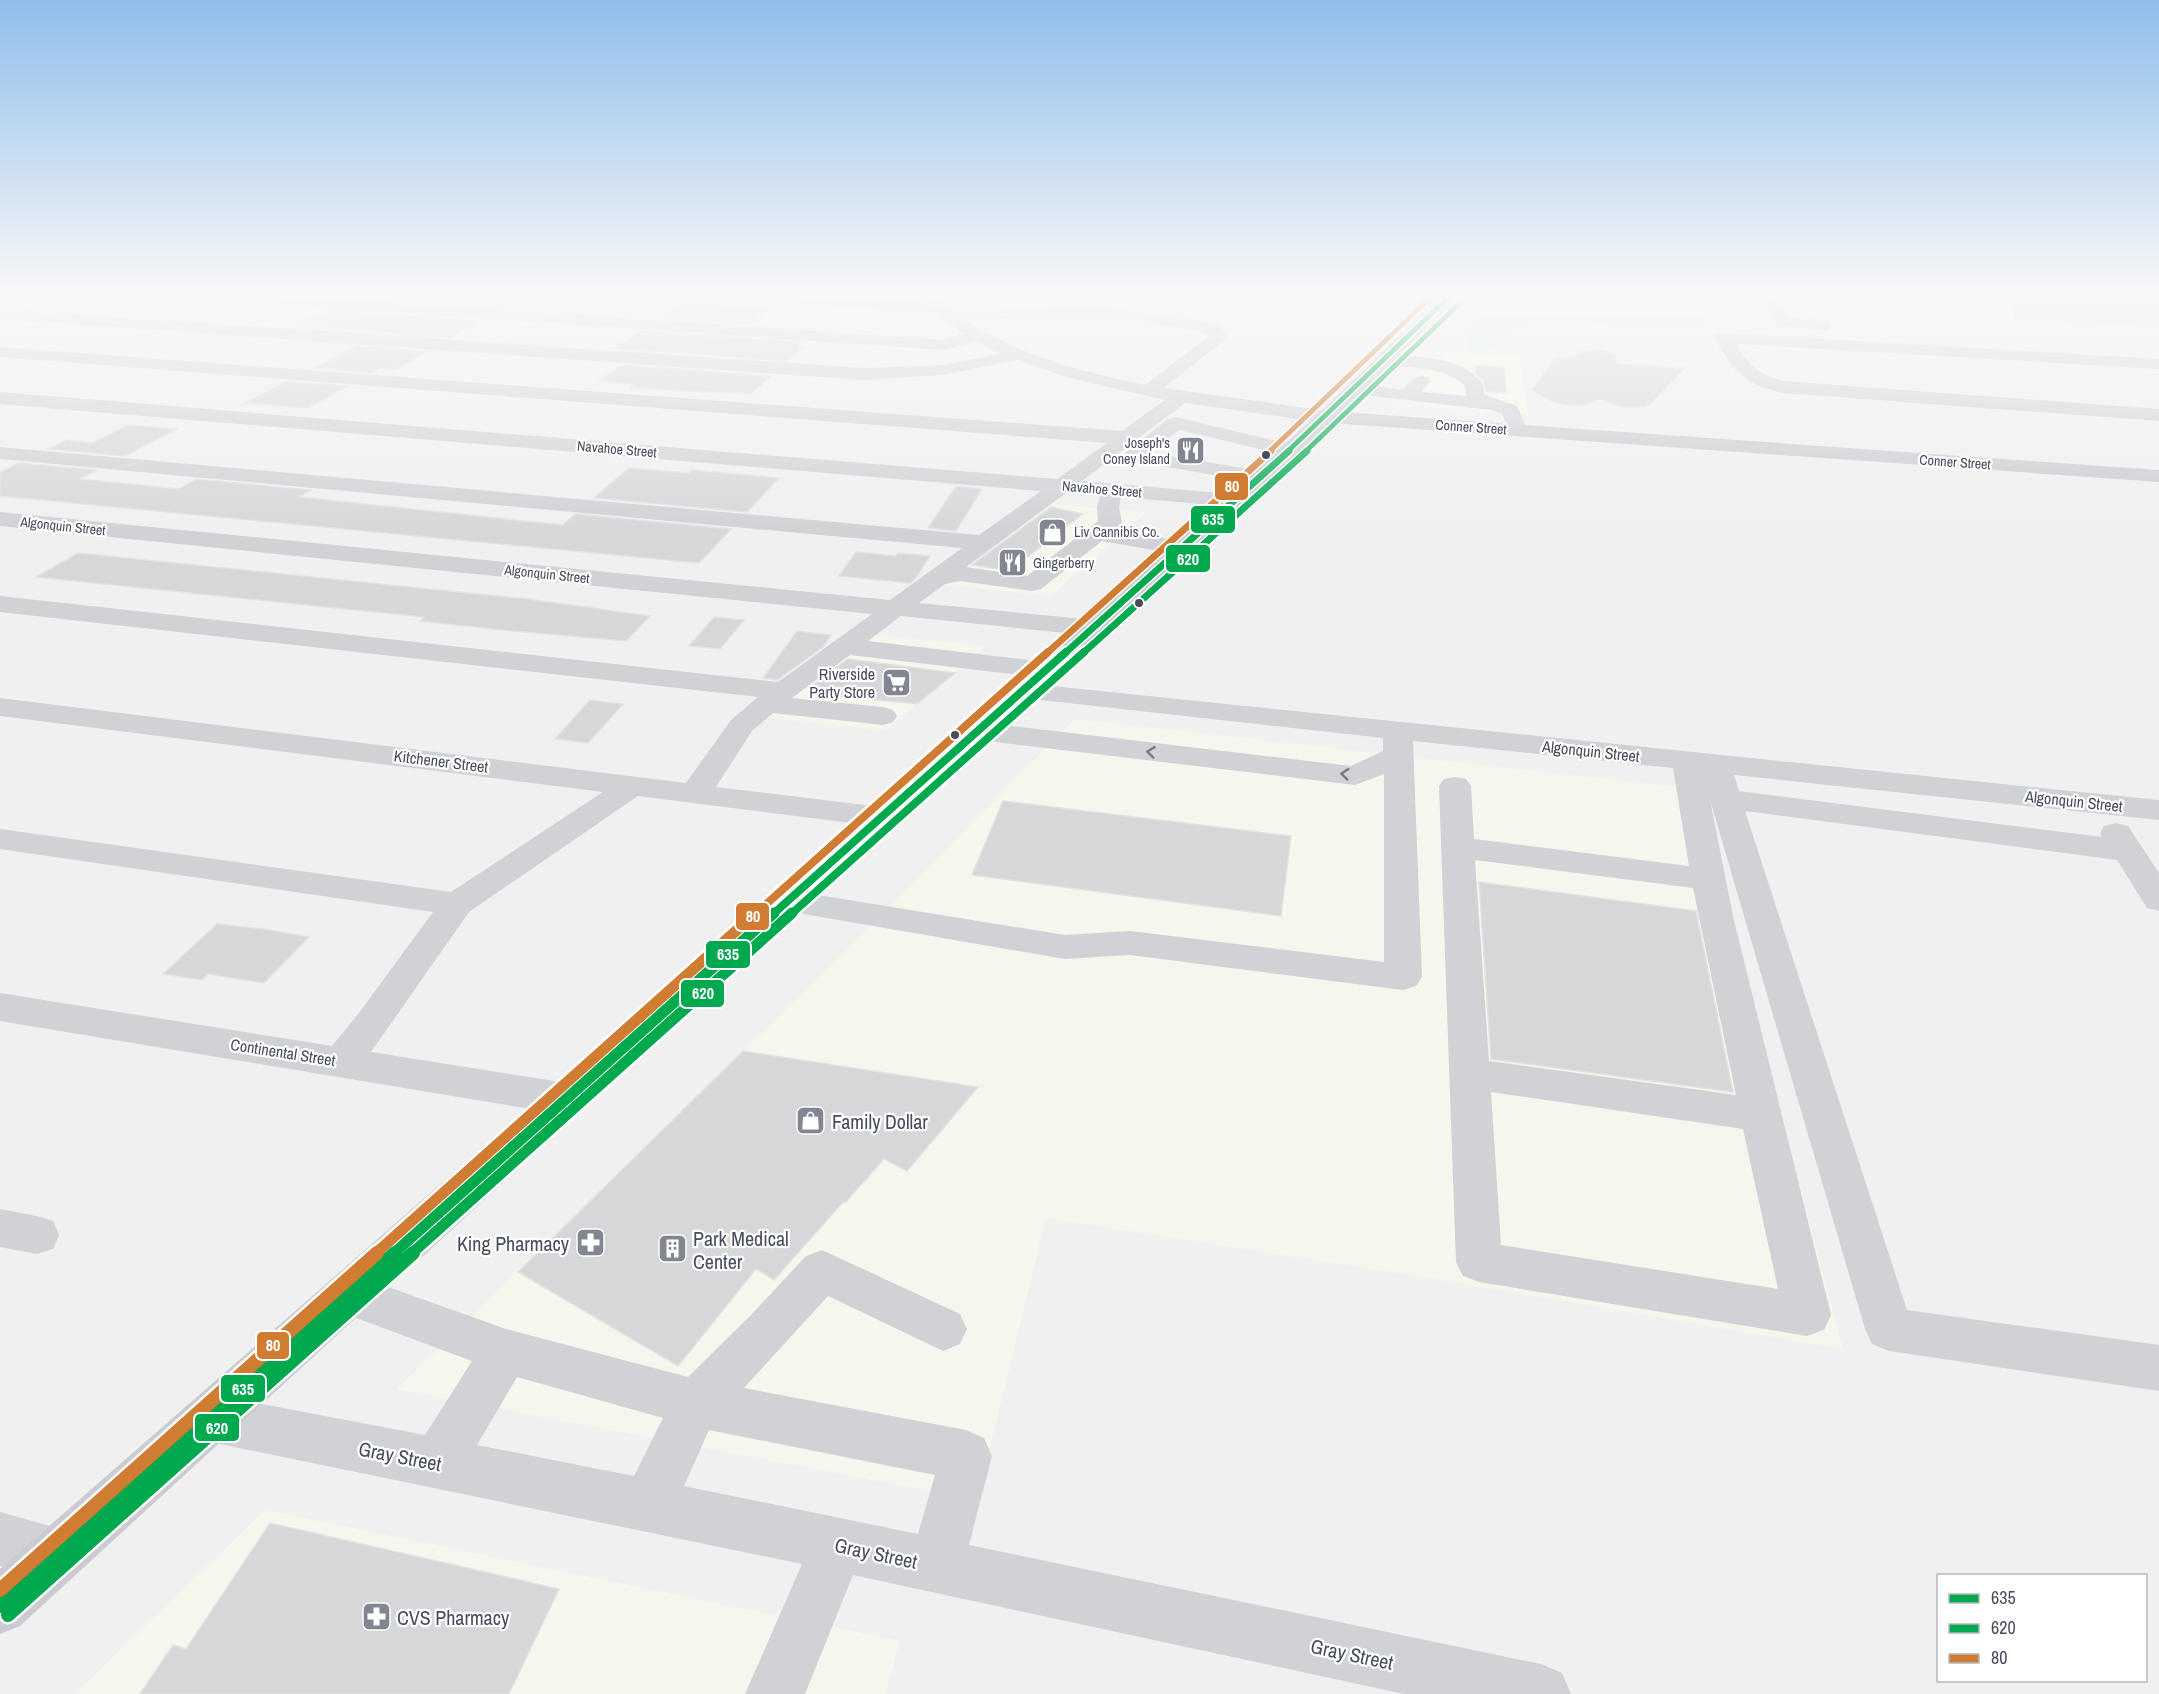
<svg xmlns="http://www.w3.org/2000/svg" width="2159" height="1694" font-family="'Archivo Narrow',sans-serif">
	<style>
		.commercial { fill: #f7f6ec }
		.green { fill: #d5f0e6 }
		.building { fill: #d7d7d9; stroke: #e2e2e3; stroke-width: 1.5 }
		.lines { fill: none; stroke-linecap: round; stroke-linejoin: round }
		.minor { fill: #d1d2d6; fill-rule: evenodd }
		.major { fill: #cbccd1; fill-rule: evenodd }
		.bus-1-far4-casing { stroke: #fff; stroke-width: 8 }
		.bus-1-far3-casing { stroke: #fff; stroke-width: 10 }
		.bus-1-far2-casing { stroke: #fff; stroke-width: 13 }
		.bus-1-far1-casing { stroke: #fff; stroke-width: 16 }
		.bus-1-casing { stroke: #fff; stroke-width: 19 }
		.bus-2-far4-casing { stroke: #fff; stroke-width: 8 }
		.bus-2-far3-casing { stroke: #fff; stroke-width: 10 }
		.bus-2-far2-casing { stroke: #fff; stroke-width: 13 }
		.bus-2-far1-casing { stroke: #fff; stroke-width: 16 }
		.bus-2-casing { stroke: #fff; stroke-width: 19 }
		.bus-3-far4-casing { stroke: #fff; stroke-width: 8 }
		.bus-3-far3-casing { stroke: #fff; stroke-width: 10 }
		.bus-3-far2-casing { stroke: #fff; stroke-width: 13 }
		.bus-3-far1-casing { stroke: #fff; stroke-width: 16 }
		.bus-3-casing { stroke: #fff; stroke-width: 19 }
		.bus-1-far4 { stroke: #00a94e; stroke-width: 5 }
		.bus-1-far3 { stroke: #00a94e; stroke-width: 7 }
		.bus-1-far2 { stroke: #00a94e; stroke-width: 8 }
		.bus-1-far1 { stroke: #00a94e; stroke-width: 11 }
		.bus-1 { stroke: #00a94e; stroke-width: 14 }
		.bus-2-far4 { stroke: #00a94e; stroke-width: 5 }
		.bus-2-far3 { stroke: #00a94e; stroke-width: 7 }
		.bus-2-far2 { stroke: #00a94e; stroke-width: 8 }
		.bus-2-far1 { stroke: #00a94e; stroke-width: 11 }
		.bus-2 { stroke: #00a94e; stroke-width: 14 }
		.bus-3-far4 { stroke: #d07c32; stroke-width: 5 }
		.bus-3-far3 { stroke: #d07c32; stroke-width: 7 }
		.bus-3-far2 { stroke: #d07c32; stroke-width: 8 }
		.bus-3-far1 { stroke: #d07c32; stroke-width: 11 }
		.bus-3 { stroke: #d07c32; stroke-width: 14 }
		.oneway { stroke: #777c87 }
		.bus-dot { fill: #474d5d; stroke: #fff; stroke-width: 2 }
		.labels { text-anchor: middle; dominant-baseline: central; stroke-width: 4.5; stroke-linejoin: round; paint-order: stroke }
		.far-street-label { font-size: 14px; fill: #474d5d; stroke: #fff }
		.far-poi-label { font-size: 14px; fill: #474d5d; stroke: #fff; text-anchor: start }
		.poi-label { font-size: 16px; fill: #474d5d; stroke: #fff; text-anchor: end }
		.street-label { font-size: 16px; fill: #474d5d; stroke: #fff }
		.near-poi-label { font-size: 20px; fill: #474d5d; stroke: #fff; text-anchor: start }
		.near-street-label { font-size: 20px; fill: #474d5d; stroke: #fff }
		.line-badge { stroke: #fff; stroke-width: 2 }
		.badge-label { font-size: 16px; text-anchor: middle; font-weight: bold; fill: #fff }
	</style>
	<rect width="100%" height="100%" fill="#f1f0f0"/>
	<g class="commercial">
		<path d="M1447,352L1519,357L1528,414L1397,405Z"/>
		<path d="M1052,504L1146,512L1051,596L946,585Z"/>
		<path d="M874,635L986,646L885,731L764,717Z"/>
		<path d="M1075,719L1694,789L1843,1349L1436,1279L1046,1218L977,1500L397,1389L846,951Z"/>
		<path d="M265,1510L900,1641L885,1694H75Z"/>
	</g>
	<path class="green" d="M1496,296H1704V329L1532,321L1517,329L1492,350H1471L1463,334Z"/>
	<g class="building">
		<path d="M513,296L501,304H509L504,307L355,297Z"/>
		<path d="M2015,296H2159V326L2014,318Z"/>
		<path d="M682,302L771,307L750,324L659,318Z"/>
		<path d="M328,310L481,320L451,338L299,324Z"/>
		<path d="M640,331L802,342L797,347H803L788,361L616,348Z"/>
		<path d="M356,346L427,351L395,370L380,368L372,373L315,368Z"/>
		<path d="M1597,349L1613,354L1618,364L1685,368L1649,405L1644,407H1621L1600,399L1582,406L1566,405L1552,401L1532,390L1555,358L1574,357L1583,351Z"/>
		<path d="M621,365L771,376L751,394L630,388L635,384L599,381Z"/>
		<path d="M1476,365L1504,367L1506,393L1486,391L1484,382L1476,374Z"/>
		<path d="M286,382H290L348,386L308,408L245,403Z"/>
		<path d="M128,425L177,429L125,456L48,449L67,440L92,443Z"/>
		<path d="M19,463L97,470L80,479L179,489L196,479L311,490L299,497L563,525L575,514L731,529L699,563L0,496V472Z"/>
		<path d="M629,468L689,473L692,470L779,478L747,512L594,498Z"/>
		<path d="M956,486L982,489L956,531L928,528Z"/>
		<path d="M1051,507L1083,514L1010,571L972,565Z"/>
		<path d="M856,552L895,556L898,553L930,556L915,579L910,583L839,576Z"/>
		<path d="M78,553L528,599L650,616L626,641L502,630L420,621L424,617L36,577Z"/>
		<path d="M714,617L744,620L720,649L689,646Z"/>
		<path d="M797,631L831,635L823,647L777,680L763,678Z"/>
		<path d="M848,659L955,673L917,704L809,693L818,686L813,685Z"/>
		<path d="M590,700L623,704L588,743L555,739Z"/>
		<path d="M1003,801L1291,836L1281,916L972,875Z"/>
		<path d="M1479,882L1696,911L1733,1092L1491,1059Z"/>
		<path d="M217,924L263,929L309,937L264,983L208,974L202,980L163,974Z"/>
		<path d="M743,1051L978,1087L907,1171L884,1159L846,1202H843L774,1280L756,1269L678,1366L518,1272Z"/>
		<path d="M270,1523L559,1589L509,1694H140L173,1645L186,1649Z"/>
	</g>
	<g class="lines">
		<g class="minor">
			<path d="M228,296H313L943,340L964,334L937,313L752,301L744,296H836L924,302L919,296H937L954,310L1090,307L1133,309L1218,325L1228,337L1164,388L1326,411L1333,413L1336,417L1333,421L1326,423L1185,403L1082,481L1243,495L1246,500L1243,505L1235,507L1121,497L1119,507L1122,523L1116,529L1190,543L1194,548L1190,553L1182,555L1102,541L1041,589L1032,591L960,581L945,584L919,603L1094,620L1103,622L1107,628L1103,634L1094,636L901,616L868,641L1046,662L1056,664L1060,670L1056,676L1046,678L850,655L792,698L883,707L893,710L897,716L893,722L883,725L773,713L752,731L716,787L882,807L893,810L898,817L893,824L882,827L638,796L469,912L371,1052L567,1083L581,1088L587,1099L581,1110L567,1115L0,1021V993L332,1046L359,1013L433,912L0,849V829L451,892L603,792L0,716V698L686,783L731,720L758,697L0,612V596L778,682L872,614L0,526V512L890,600L962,548L0,459V447L979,535L1041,491L0,404V392L1057,479L1107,443L0,357V347L1122,431L1165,400L1070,378L1017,360L942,375L863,380L0,319V309L863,368L942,365L1001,354L976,341L944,350L236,301ZM1090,317L1133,319L1206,333L1209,336L1145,385C1083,372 1019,356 966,320ZM1066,493L1100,495L1097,507L1098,521L1027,576L966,567Z"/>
			<path d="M1761,296H1777L1789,317L1829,321L1831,325L1829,329L1823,330L1777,326Z"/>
			<path d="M1724,333L2159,359V369L1736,344C1748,365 1759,375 1783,381L2159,409V421L1782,393C1743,383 1734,373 1715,338L1718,334Z"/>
			<path d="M1386,354C1415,357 1462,356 1481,382C1484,386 1483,391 1485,395L1517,406L1528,431L1525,435H1511L1502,414L1491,410L1348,393L1346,389L1348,385L1355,383L1402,390C1411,381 1415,374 1428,377L1430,381L1421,392L1466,396L1465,386C1441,364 1409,370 1380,363L1377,359L1380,355Z"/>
			<path d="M1175,417L1297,446L1300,450L1297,454L1290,456L1179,430L1150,453L1268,472L1271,477L1268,482L1260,483L1126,460L1123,456L1126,452L1168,419Z"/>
			<path d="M1023,683L2159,800V820L1734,775L1739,791L2102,837L2100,833L2104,826L2116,823L2128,826L2159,873V911L2147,908L2117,860L1745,811L1907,1310L2159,1345V1391L1889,1351L1872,1344L1865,1329L1710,800L1733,916L1831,1315L1824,1330L1807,1336L1479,1282L1463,1276L1456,1262L1439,786L1444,779L1455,777L1466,779L1471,786L1474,839L1689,866L1673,768L1413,741L1422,977L1416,986L1403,990L1130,955L1065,959L775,909L770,901L775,893L787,890L1065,935L1130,931L1384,962V774L1355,785L978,740L968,737L963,731L968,725L978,722L1351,766L1383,751V738L1013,697L1009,691L1013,685ZM1475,860L1693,888L1736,1095L1489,1061ZM1491,1092L1743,1129L1778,1289L1501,1245Z"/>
			<path d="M0,1209L37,1216L53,1221L59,1235L53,1249L37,1254L0,1247Z"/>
			<path d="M822,1250L960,1314L967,1329L960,1344L943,1351L828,1296L744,1388L966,1430L984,1438L992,1456L969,1545L1541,1664L1562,1673L1571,1694H1404L853,1575L805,1694H745L802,1564L210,1442L192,1435L185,1418L192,1401L210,1394L425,1435L472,1361L332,1309L326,1294L332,1279L349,1273L506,1329L688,1377L750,1316L806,1256ZM517,1377L663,1418L634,1476L477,1445ZM709,1430L935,1475L918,1534L684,1486Z"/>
			<path d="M0,1512L57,1528L76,1536L84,1555L76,1574L57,1582L0,1566Z"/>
		</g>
		<path class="major" d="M1440,296H1458L1342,412L2159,470V482L1331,423L20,1626L0,1634V1569L1174,543L1319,413Z"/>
		<defs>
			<path id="bus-1-far4" d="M1287,452L1450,296"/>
			<path id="bus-1-far3" d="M1064,654L1289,451"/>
			<path id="bus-1-far2" d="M772,915L1066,652"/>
			<path id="bus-1-far1" d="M393,1254L774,913"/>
			<path id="bus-1" d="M0,1606L395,1253"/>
			<path id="bus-2-far4" d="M1305,452L1458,305"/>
			<path id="bus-2-far3" d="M1082,654L1307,451"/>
			<path id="bus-2-far2" d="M790,915L1084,652"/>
			<path id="bus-2-far1" d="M411,1254L792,913"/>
			<path id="bus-2" d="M8,1615L413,1253"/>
			<path id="bus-3-far4" d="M1269,452L1432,296"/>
			<path id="bus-3-far3" d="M1046,654L1271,451"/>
			<path id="bus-3-far2" d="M754,915L1048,652"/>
			<path id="bus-3-far1" d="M375,1254L756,913"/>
			<path id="bus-3" d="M0,1590L377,1253"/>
		</defs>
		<use href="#bus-1-far4" class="bus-1-far4-casing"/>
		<use href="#bus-1-far3" class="bus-1-far3-casing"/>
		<use href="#bus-1-far2" class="bus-1-far2-casing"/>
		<use href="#bus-1-far1" class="bus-1-far1-casing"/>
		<use href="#bus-1" class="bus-1-casing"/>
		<use href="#bus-2-far4" class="bus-2-far4-casing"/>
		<use href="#bus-2-far3" class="bus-2-far3-casing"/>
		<use href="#bus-2-far2" class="bus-2-far2-casing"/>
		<use href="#bus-2-far1" class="bus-2-far1-casing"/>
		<use href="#bus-2" class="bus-2-casing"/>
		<use href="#bus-3-far4" class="bus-3-far4-casing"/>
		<use href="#bus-3-far3" class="bus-3-far3-casing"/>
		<use href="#bus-3-far2" class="bus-3-far2-casing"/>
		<use href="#bus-3-far1" class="bus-3-far1-casing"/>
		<use href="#bus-3" class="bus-3-casing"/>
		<use href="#bus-1-far4" class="bus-1-far4"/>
		<use href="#bus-1-far3" class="bus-1-far3"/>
		<use href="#bus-1-far2" class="bus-1-far2"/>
		<use href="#bus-1-far1" class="bus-1-far1"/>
		<use href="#bus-1" class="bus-1"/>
		<use href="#bus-2-far4" class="bus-2-far4"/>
		<use href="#bus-2-far3" class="bus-2-far3"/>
		<use href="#bus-2-far2" class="bus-2-far2"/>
		<use href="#bus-2-far1" class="bus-2-far1"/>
		<use href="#bus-2" class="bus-2"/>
		<use href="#bus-3-far4" class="bus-3-far4"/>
		<use href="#bus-3-far3" class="bus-3-far3"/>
		<use href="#bus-3-far2" class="bus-3-far2"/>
		<use href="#bus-3-far1" class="bus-3-far1"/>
		<use href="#bus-3" class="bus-3"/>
	</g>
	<defs><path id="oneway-chevron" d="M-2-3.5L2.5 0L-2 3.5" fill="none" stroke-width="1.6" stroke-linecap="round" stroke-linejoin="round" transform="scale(1.5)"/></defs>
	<g class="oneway">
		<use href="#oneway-chevron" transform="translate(1151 752) rotate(-173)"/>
		<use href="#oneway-chevron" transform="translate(1345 774) rotate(-174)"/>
	</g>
	<linearGradient id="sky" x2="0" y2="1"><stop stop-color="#8fbeea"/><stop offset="0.55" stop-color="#f9f8f8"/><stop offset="1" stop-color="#f9f8f8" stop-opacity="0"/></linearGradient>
	<rect width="2159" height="534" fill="url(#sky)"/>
	<defs>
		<symbol id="restaurant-square" viewBox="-11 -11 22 22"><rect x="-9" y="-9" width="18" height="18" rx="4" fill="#828690" stroke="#fff"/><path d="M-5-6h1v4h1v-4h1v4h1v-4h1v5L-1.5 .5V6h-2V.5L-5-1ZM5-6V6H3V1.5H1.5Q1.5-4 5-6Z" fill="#fff"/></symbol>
		<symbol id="shop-square" viewBox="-11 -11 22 22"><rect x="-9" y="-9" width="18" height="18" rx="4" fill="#828690" stroke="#fff"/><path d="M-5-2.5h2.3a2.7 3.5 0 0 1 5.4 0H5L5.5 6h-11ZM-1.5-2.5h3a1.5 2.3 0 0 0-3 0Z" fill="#fff"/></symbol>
		<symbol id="supermarket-square" viewBox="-11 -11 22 22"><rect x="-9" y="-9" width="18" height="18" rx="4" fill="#828690" stroke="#fff"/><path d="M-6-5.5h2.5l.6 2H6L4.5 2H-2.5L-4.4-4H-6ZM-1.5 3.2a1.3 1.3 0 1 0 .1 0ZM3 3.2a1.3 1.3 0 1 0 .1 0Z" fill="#fff"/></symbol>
		<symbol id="pharmacy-square" viewBox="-11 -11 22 22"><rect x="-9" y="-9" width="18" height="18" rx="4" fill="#828690" stroke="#fff"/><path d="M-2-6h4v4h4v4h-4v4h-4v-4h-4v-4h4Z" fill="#fff"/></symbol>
		<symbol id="building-square" viewBox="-11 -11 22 22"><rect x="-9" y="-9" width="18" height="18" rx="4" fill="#828690" stroke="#fff"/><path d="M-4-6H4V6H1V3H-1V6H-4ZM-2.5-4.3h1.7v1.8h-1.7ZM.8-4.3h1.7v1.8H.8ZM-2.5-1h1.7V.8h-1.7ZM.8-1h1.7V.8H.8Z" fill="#fff"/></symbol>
	</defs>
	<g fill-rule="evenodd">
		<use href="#restaurant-square" x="1174" y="434" width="33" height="33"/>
		<use href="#shop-square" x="1036" y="516" width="33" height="33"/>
		<use href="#restaurant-square" x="996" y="546" width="33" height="33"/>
		<use href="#supermarket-square" x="880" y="666" width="33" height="33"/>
		<use href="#shop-square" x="794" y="1104" width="33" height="33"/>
		<use href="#pharmacy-square" x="574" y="1226" width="33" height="33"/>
		<use href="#building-square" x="656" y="1232" width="33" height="33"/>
		<use href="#pharmacy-square" x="360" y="1600" width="33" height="33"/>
	</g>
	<g class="bus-dot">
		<circle cx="1266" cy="455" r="5"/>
		<circle cx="1139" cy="603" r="5"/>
		<circle cx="955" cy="735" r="5"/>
	</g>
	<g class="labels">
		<g class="far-street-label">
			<text transform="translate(1471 427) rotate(4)">Conner Street</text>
			<text transform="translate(617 449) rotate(5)">Navahoe Street</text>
			<text transform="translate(1955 462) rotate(4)">Conner Street</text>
			<text transform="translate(1102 489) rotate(5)">Navahoe Street</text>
			<text transform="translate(63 526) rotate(6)">Algonquin Street</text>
			<text transform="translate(547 574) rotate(6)">Algonquin Street</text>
		</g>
		<g class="far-poi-label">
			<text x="1170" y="443" text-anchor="end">Joseph's<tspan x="1170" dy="16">Coney Island</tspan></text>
			<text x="1074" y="532">Liv Cannibis Co.</text>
			<text x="1033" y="563">Gingerberry</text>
		</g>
		<g class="poi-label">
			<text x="875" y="674">Riverside<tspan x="875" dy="18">Party Store</tspan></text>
		</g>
		<g class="street-label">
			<text transform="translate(1591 751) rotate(6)">Algonquin Street</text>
			<text transform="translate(441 761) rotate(7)">Kitchener Street</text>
			<text transform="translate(2074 801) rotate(6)">Algonquin Street</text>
			<text transform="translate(283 1052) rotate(9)">Continental Street</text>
		</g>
		<g class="near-poi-label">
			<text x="832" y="1121">Family Dollar</text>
			<text x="693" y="1238">Park Medical<tspan x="693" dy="23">Center</tspan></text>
			<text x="569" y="1243" text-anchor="end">King Pharmacy</text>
			<text x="397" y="1617">CVS Pharmacy</text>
		</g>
		<g class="near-street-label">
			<text transform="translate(400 1456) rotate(11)">Gray Street</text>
			<text transform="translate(876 1553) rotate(12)">Gray Street</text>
			<text transform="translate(1352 1654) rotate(12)">Gray Street</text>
		</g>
	</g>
	<g class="line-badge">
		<rect x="1214" y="472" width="35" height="29" rx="6" fill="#d07c32"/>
		<rect x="1190" y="505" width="46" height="29" rx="6" fill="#00a94e"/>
		<rect x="1165" y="544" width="46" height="29" rx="6" fill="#00a94e"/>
		<rect x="735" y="902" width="35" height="29" rx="6" fill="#d07c32"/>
		<rect x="705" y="940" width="46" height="29" rx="6" fill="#00a94e"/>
		<rect x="680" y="979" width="45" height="29" rx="6" fill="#00a94e"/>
		<rect x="256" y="1331" width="34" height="29" rx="6" fill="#d07c32"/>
		<rect x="220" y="1374" width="46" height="29" rx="6" fill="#00a94e"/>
		<rect x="194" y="1413" width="46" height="29" rx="6" fill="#00a94e"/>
	</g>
	<g class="badge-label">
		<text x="1232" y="492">80</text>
		<text x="1213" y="525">635</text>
		<text x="1188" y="565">620</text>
		<text x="753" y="922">80</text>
		<text x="728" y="960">635</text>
		<text x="703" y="999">620</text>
		<text x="273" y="1351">80</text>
		<text x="243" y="1395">635</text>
		<text x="217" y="1434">620</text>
	</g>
	<rect x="1937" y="1574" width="210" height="108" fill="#ffffff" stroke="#b5b8be" stroke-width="1.5"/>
	<rect x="1949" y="1594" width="30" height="9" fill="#00a94e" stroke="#b5b8be" stroke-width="1.5"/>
	<text x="1991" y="1604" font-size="18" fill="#474d5d">635</text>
	<rect x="1949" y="1624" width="30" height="9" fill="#00a94e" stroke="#b5b8be" stroke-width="1.5"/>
	<text x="1991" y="1634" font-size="18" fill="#474d5d">620</text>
	<rect x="1949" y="1654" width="30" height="9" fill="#d07c32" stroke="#b5b8be" stroke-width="1.5"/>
	<text x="1991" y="1664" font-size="18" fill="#474d5d">80</text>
</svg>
